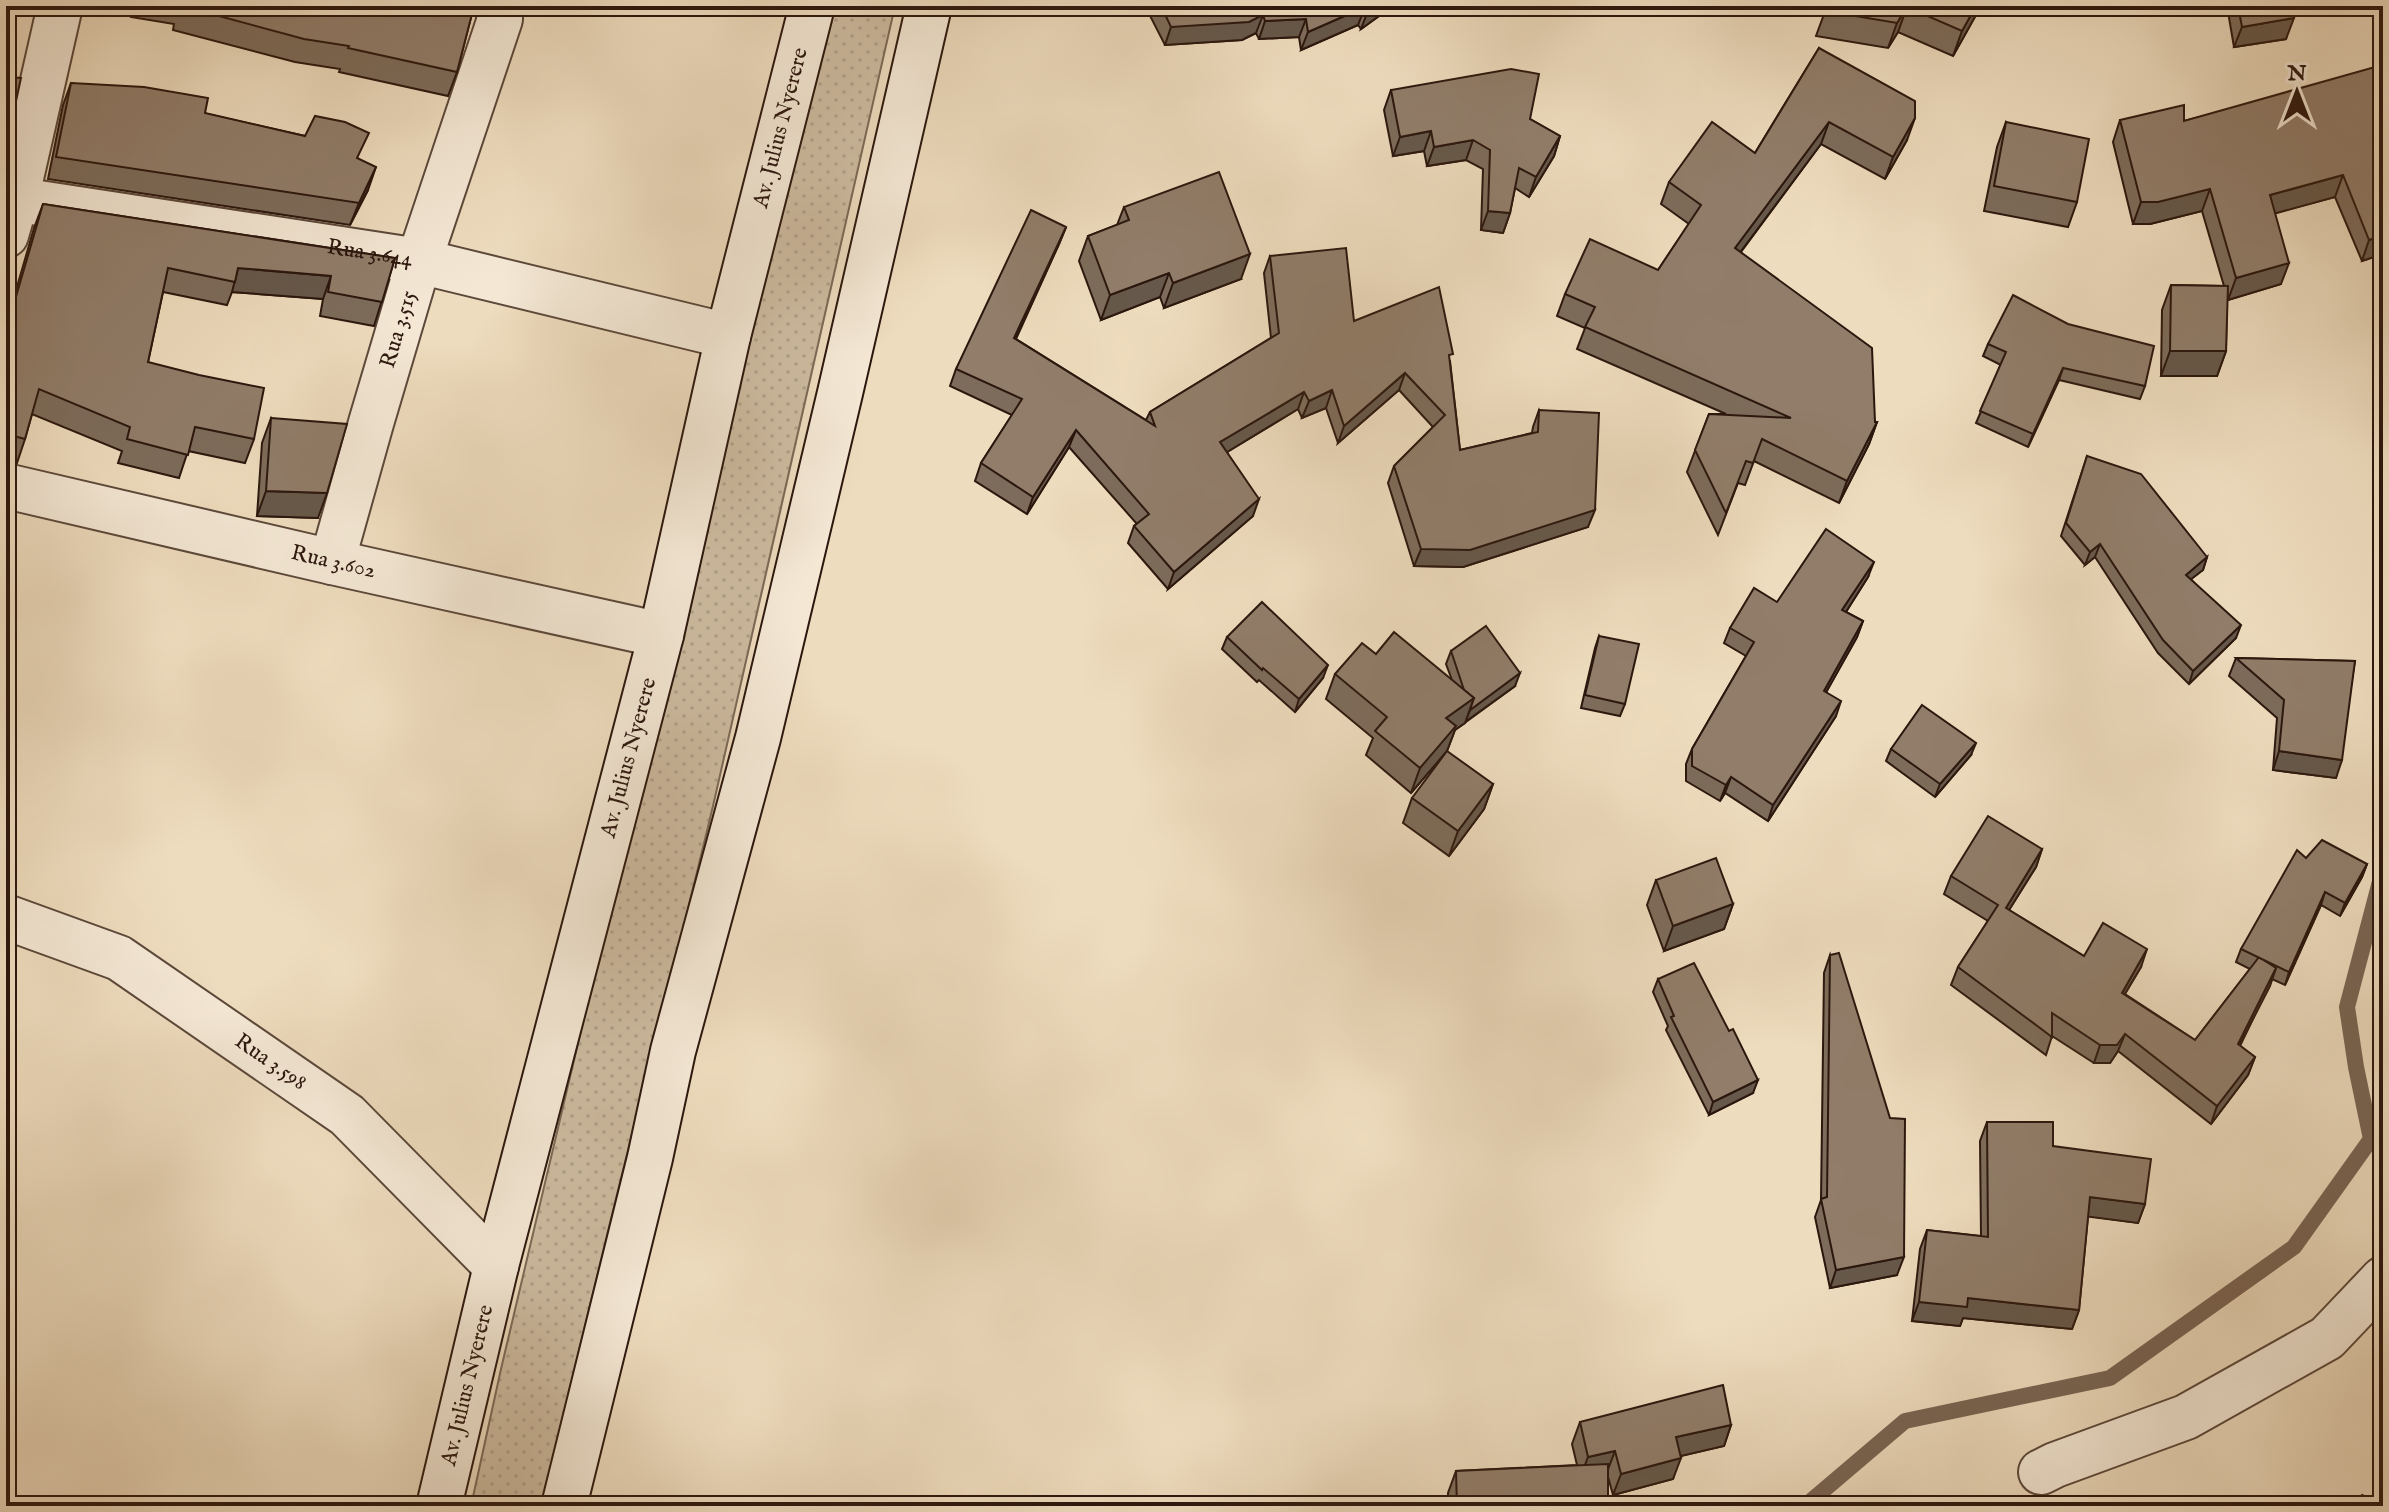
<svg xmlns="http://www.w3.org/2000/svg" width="2389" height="1512" font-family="'IM FELL English',serif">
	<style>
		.grass { fill: url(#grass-dots); stroke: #7c6957; stroke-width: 2 }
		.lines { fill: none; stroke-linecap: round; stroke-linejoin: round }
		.stream { stroke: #796554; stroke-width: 16 }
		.street-casing { stroke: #5c483a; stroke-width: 48 }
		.secondary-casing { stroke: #2c170e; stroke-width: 48 }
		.street { stroke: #f4e8d5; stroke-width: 44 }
		.secondary { stroke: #f4e8d5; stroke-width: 44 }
		.wall { fill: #7d6c5b; stroke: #2c170e; stroke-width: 2 }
		.shaded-wall { fill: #66584a; stroke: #2c170e; stroke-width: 2 }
		.building { fill: #917d6a; stroke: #2c170e; stroke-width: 2 }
		.labels { text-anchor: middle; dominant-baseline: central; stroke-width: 6; stroke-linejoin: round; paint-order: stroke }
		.street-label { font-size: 22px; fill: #2c170e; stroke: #f4e8d5 }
	</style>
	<defs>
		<pattern id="grass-dots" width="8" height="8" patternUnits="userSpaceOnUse" patternTransform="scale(2)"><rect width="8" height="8" fill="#cdbba0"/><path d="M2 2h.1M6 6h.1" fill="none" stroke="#b0a089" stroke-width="1.8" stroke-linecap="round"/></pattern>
	</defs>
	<rect width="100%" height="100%" fill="#eedcbe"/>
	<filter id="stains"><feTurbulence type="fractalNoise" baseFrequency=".0025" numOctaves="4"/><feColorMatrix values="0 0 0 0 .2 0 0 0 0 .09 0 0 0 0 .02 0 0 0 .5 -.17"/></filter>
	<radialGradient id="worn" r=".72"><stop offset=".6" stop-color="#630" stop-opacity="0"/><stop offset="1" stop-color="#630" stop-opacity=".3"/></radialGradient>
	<path class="grass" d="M833,6H895C835,273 776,540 713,806C657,1040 595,1272 543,1506H471L501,1369L724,426Z"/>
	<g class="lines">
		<path class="stream" d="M1805,1506L1905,1421L2110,1378L2294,1247L2371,1139L2356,1067L2347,1007L2383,870"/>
		<defs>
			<g id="street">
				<path id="s1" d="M6,198L419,261L728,336"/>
				<path d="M6,235L16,200L60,6"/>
				<path id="s2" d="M6,486L332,562L661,635"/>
				<path id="s3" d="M332,562L371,423L419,261L500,19L497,6"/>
				<path id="s4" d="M6,917L119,958L347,1115L496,1266"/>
				<path d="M2041,1472L2055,1465L2186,1417L2327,1338L2383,1279"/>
			</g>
			<g id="secondary">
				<path id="s5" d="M439,1506L496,1266L661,635L728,336L812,6"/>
				<path d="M564,1506L650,1158L673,1051L758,738L840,393L929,6"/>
			</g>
		</defs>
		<use href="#street" class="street-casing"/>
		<use href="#secondary" class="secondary-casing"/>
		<use href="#street" class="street"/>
		<use href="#secondary" class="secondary"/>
	</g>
	<g class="wall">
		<path d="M134,6H474L457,72L448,96L339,72L340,69L295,62L173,30L174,24L131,17Z"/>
		<path d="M570,6H617L614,16Z"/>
		<path d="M1145,6H1386L1383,13L1361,29L1358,25L1301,50L1299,37L1259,39L1256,33L1242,40L1165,45Z"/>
		<path d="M1827,6H1981L1953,56L1898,32L1888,48L1816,36Z"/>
		<path d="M2227,6H2292L2286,39L2234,47Z"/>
		<path d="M1819,48L1907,140L1885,179L1821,144L1741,252L1875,422H1877L1869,444L1839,503L1754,461L1745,485L1738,483L1718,535L1687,472L1709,414H1726L1577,349L1585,328L1557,316L1565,294L1658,270L1689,224L1661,204L1669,182L1755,153Z"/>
		<path d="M2383,70V254L2362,261L2335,197L2275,213L2281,284L2228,300L2227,297L2226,351L2217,376H2161L2162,310L2171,285L2224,286L2202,211L2150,224H2133L2113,142L2120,120L2184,121Z"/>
		<path d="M71,83L305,136L359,159L368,190L350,225L48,179L63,105Z"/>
		<path d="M1391,90L1530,119L1560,136L1554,156L1529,197L1515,188L1510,213L1503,233L1481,230L1483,169L1466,160L1427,166L1424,151L1393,156L1384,110Z"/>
		<path d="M2006,122L2077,202L2068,227L1984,211L1997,147Z"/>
		<path d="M43,204L395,258L374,326L320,316L323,299L232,292L227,305L163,292L148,362L254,439L245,463L188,451L179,478L118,463L122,451L32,414L25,439L17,463L6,460V325L34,228Z"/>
		<path d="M1124,207L1241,279L1164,308L1160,297L1101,320L1079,261L1088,236L1117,225Z"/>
		<path d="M1066,227L1059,244L1016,339L1146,420L1150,412L1271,338L1264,273L1270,256L1354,321L1450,361L1460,450L1532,433L1533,427L1539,410L1588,527L1463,567L1414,566L1388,483L1394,466L1433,427L1399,390L1338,443L1326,408L1302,418L1298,409L1227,452L1253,516L1168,589L1128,543L1134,526L1137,524L1069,447L1027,514L975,481L981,463L1012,415L950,386L956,369Z"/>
		<path d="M1988,344L2145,386L2140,399L2059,380L2028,447L1976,423L2001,365L1983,356Z"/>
		<path d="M271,418L318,518L257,516L262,443Z"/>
		<path d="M2087,456L2207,557L2203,570L2191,579L2236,638L2189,684L2158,653L2095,557L2085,565L2061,536Z"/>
		<path d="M1868,577L1846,612L1863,621L1857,637L1826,692L1836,716L1768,821L1725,793L1720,801L1686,781V764L1692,749L1746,656L1724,643L1730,628L1777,602Z"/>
		<path d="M1599,636L1625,704L1620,716L1581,708L1595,648Z"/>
		<path d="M1227,637L1323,678L1295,712L1259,680L1257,682L1222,649Z"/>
		<path d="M1451,651L1515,686L1455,730L1447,751L1411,793L1366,755L1373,738L1326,699L1335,674L1376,654L1452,680L1446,664Z"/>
		<path d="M2236,658L2355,661L2336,778L2273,770L2277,718L2229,676Z"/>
		<path d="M1891,749L1971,755L1935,797L1886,761Z"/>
		<path d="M1493,784L1484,809L1449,856L1403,823L1412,798Z"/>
		<path d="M2042,849L2036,867L2009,910L2084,956L2141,967L2125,994L2195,1040L2250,969L2236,962L2241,949L2306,858L2367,864L2362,877L2340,916L2321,905L2285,985L2272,979L2240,1046L2255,1057L2248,1075L2211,1124L2118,1051L2110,1063H2094L2052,1036L2046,1055L1951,985L1958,967L1988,921L1944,894L1951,876Z"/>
		<path d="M1656,880L1733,904L1724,929L1664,951L1647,905Z"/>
		<path d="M1830,955L1897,1275L1830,1288L1815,1217L1821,1200L1824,973Z"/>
		<path d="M1658,979L1753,1093L1709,1115L1666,1030L1668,1026L1653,992Z"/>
		<path d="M1987,1122L2053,1146L2145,1204L2138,1223L2088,1216L2079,1310L2072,1329L1963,1318L1960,1326L1912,1321L1920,1249L1927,1230L1981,1236L1980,1141Z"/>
		<path d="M1580,1422L1731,1425L1724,1446L1680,1456L1673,1479L1613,1495L1608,1477V1506H1448V1493L1456,1471L1577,1465L1572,1444Z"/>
	</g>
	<g class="shaded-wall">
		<path d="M1375,6H1386L1383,13L1361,29L1368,11Z"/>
		<path d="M1976,6H1981L1953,56L1962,31Z"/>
		<path d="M1365,7L1358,25L1301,50L1308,32Z"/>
		<path d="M1907,7L1898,32L1888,48L1897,23Z"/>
		<path d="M1263,15L1256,33L1242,40L1165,45L1171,27Z"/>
		<path d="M2294,18L2286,39L2234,47L2242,27Z"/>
		<path d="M1306,19L1299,37L1259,39L1265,21Z"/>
		<path d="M1915,118L1907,140L1885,179L1893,157Z"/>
		<path d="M1829,122L1821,144L1727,270L1735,248Z"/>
		<path d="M1431,131L1424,151L1393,156L1400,137Z"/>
		<path d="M1560,136L1554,156L1529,197L1536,177Z"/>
		<path d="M1473,140L1466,160L1427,166L1434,147Z"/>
		<path d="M376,167L368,190L350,225L359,203Z"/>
		<path d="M2343,175L2335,197L2262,217L2270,195Z"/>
		<path d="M2210,189L2202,211L2150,224H2133L2141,202Z"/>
		<path d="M1488,211L1510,213L1503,233L1481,230Z"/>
		<path d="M1066,227L1059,244L1008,355L1014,338Z"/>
		<path d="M2383,235V254L2362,261L2369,240Z"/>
		<path d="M1250,254L1241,279L1164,308L1173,283Z"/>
		<path d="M2289,263L2281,284L2228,300L2236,278Z"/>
		<path d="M238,268L331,276L323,299L232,292Z"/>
		<path d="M1169,273L1160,297L1101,320L1110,295Z"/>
		<path d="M2170,351H2226L2217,376H2161Z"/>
		<path d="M2063,368L2059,380L2028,447L2033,434Z"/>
		<path d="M1405,373L1399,390L1338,443L1344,426Z"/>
		<path d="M1332,390L1326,408L1302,418L1309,401Z"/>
		<path d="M1304,392L1298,409L1214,460L1220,442Z"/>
		<path d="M1877,422L1869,444L1839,503L1847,481Z"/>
		<path d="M1076,430L1069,447L1027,514L1033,497Z"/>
		<path d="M266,491L327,493L318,518L257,516Z"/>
		<path d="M1259,499L1253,516L1168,589L1174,572Z"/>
		<path d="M1595,510L1588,527L1463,567L1414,566L1421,549Z"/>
		<path d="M2100,544L2095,557L2085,565L2090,552Z"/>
		<path d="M2207,557L2203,570L2181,587L2186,575Z"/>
		<path d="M1874,562L1868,577L1837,626L1842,610Z"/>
		<path d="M1863,621L1857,637L1818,707L1824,691Z"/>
		<path d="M2241,625L2236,638L2189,684L2193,671Z"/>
		<path d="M1328,665L1323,678L1295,712L1299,699Z"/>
		<path d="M1520,673L1515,686L1465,722L1470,710Z"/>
		<path d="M1474,698L1465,723L1455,730L1447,751L1411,793L1420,768L1446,718Z"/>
		<path d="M1841,701L1836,716L1768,821L1773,805Z"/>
		<path d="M1976,743L1971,755L1935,797L1940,784Z"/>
		<path d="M2279,751L2342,760L2336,778L2273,770Z"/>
		<path d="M1731,777L1725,793L1720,801L1726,785Z"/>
		<path d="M1493,784L1484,809L1449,856L1458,831Z"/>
		<path d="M2042,849L2036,867L1999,926L2006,908Z"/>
		<path d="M2367,864L2362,877L2340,916L2345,903Z"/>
		<path d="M2325,892L2321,905L2285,985L2289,972Z"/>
		<path d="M1733,904L1724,929L1664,951L1673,926Z"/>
		<path d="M2147,949L2141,967L2115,1010L2122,993Z"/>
		<path d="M2276,968L2270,986L2231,1062L2238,1044Z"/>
		<path d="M2125,1034L2118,1051L2110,1063H2094L2100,1045Z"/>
		<path d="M2255,1057L2248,1075L2211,1124L2217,1106Z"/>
		<path d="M1758,1080L1753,1093L1709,1115L1713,1102Z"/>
		<path d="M2090,1197L2145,1204L2138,1223L2083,1216Z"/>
		<path d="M1904,1257L1897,1275L1830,1288L1836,1270Z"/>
		<path d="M1968,1298L2079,1310L2072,1329L1963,1318L1960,1326L1912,1321L1919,1302Z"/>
		<path d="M1731,1425L1724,1446L1668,1459L1676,1437Z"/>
		<path d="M1615,1451L1607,1472L1580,1478L1588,1457Z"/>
		<path d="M1681,1458L1673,1479L1613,1495L1621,1474Z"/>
	</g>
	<g class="building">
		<path d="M182,6H474L457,72L348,48L349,46L304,39Z"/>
		<path d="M1161,6H1375L1368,11L1365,7L1308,32L1306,19L1265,21L1263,15L1249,22L1171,27Z"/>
		<path d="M1827,6H1976L1962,31L1907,7L1897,23L1825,11Z"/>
		<path d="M2238,6H2292L2294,18L2242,27Z"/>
		<path d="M1819,48L1915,101V118L1893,157L1829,122L1735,248L1872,348L1875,422H1877L1847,481L1762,439L1753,463L1746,461L1726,513L1695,450L1709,414L1791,418L1585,327L1595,307L1565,294L1590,239L1658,270L1701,205L1669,182L1712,122L1755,153Z"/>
		<path d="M2375,67L2376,72L2383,70V235L2369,240L2343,175L2270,195L2289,263L2236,278L2210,189L2158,202H2141L2120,120L2184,105V121Z"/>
		<path d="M1511,69L1539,74L1530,119L1560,136L1536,177L1519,168L1510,213L1488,211L1490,150L1473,140L1434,147L1431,131L1400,137L1391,90Z"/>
		<path d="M6,77L21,78L8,138H6Z"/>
		<path d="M71,83L144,87L208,98L205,113L305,136L315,116L345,122L369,133L357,158L376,167L359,203L56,157Z"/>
		<path d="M2006,122L2089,139L2077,202L1994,186Z"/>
		<path d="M1219,172L1250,254L1173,283L1169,273L1110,295L1088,236L1129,220L1124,207Z"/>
		<path d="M43,204L395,258L382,302L328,292L331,276L238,268L235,282L168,268L148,362L199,375L264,388L254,439L195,427L188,455L127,439L130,427L39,389L25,439L6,434V331Z"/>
		<path d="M1031,210L1066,227L1014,338L1155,426L1150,412L1279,333L1270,256L1346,248L1354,321L1439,287L1453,354L1449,355L1460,450L1538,432L1539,410L1599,413L1595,510L1470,550L1421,549L1394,466L1445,415L1405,373L1344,426L1332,390L1309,401L1304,392L1220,442L1259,499L1174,572L1134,526L1149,514L1076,430L1033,497L981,463L1022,399L956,369Z"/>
		<path d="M2171,285L2228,286L2226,351H2170Z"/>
		<path d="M2013,295L2068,324L2154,346L2145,386L2063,368L2033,434L1980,411L2006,352L1988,344Z"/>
		<path d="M271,418L347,424L327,493L266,491Z"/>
		<path d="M2087,456L2141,474L2207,557L2186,575L2241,625L2193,671L2163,640L2100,544L2090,552L2066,523Z"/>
		<path d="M1826,529L1874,562L1842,610L1863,621L1824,691L1841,701L1773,805L1731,777L1726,785L1692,766V749L1754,642L1730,628L1754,588L1777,602Z"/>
		<path d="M1262,602L1328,665L1299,699L1263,668L1262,670L1227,637Z"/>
		<path d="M1486,626L1520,673L1470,710L1474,698L1464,690L1451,651Z"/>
		<path d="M1394,632L1474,698L1446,718L1456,726L1420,768L1375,731L1387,717L1335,674L1362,643L1376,654Z"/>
		<path d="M1599,636L1639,644L1625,704L1585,695Z"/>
		<path d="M2236,658L2355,661L2342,760L2279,751L2284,700Z"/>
		<path d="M1922,705L1976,743L1940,784L1891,749Z"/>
		<path d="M1447,751L1493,784L1458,831L1412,798Z"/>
		<path d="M1988,816L2042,849L2006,908L2084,956L2103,923L2147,949L2122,993L2195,1040L2259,957L2276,968L2238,1044L2255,1057L2217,1106L2125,1034L2117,1045H2100L2052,1013V1037L1958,967L1998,905L1951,876Z"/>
		<path d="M2322,840L2367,864L2345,903L2325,892L2289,972L2241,949L2297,850L2306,858Z"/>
		<path d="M1716,858L1733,904L1673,926L1656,880Z"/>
		<path d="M1839,953L1890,1118L1905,1119L1904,1257L1836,1270L1821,1199L1827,1197L1830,955Z"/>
		<path d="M1694,963L1729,1031L1733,1029L1758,1080L1713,1102L1671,1017L1674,1016L1658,979Z"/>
		<path d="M1987,1122H2053V1146L2151,1159L2145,1204L2090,1197L2079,1310L1968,1298L1967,1307L1919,1302L1927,1230L1988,1237Z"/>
		<path d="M1723,1385L1731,1425L1676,1437L1681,1458L1621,1474L1615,1451L1588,1457L1580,1422Z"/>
		<path d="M1608,1464V1506H1457L1456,1471Z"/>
		<path d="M2362,1495L2383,1505V1506H2357Z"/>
	</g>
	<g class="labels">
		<g class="street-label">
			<text stroke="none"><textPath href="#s5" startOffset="1420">Av. Julius Nyerere</textPath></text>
			<text stroke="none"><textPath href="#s1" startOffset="368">Rua 3.644</textPath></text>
			<text stroke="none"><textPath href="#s3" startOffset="242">Rua 3.515</textPath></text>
			<text stroke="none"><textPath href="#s2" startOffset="336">Rua 3.602</textPath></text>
			<text stroke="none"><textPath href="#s5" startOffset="772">Av. Julius Nyerere</textPath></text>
			<text stroke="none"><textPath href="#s4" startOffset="304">Rua 3.598</textPath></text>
			<text stroke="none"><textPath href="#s5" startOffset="124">Av. Julius Nyerere</textPath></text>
		</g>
	</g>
	<rect width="2389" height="1512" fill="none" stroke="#eedcbe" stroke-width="32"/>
	<rect x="8" y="8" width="2373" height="1496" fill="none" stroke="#2c170e" stroke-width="4"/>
	<rect x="16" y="16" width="2357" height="1480" fill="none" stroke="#2c170e" stroke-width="2"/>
	<g transform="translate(2297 92)" stroke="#f4e8d5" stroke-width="6" paint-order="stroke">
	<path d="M0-6L14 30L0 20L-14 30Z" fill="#2c170e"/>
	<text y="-12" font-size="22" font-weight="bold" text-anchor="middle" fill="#2c170e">N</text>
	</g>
	<rect width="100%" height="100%" filter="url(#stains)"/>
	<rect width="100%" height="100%" fill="url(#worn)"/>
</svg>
